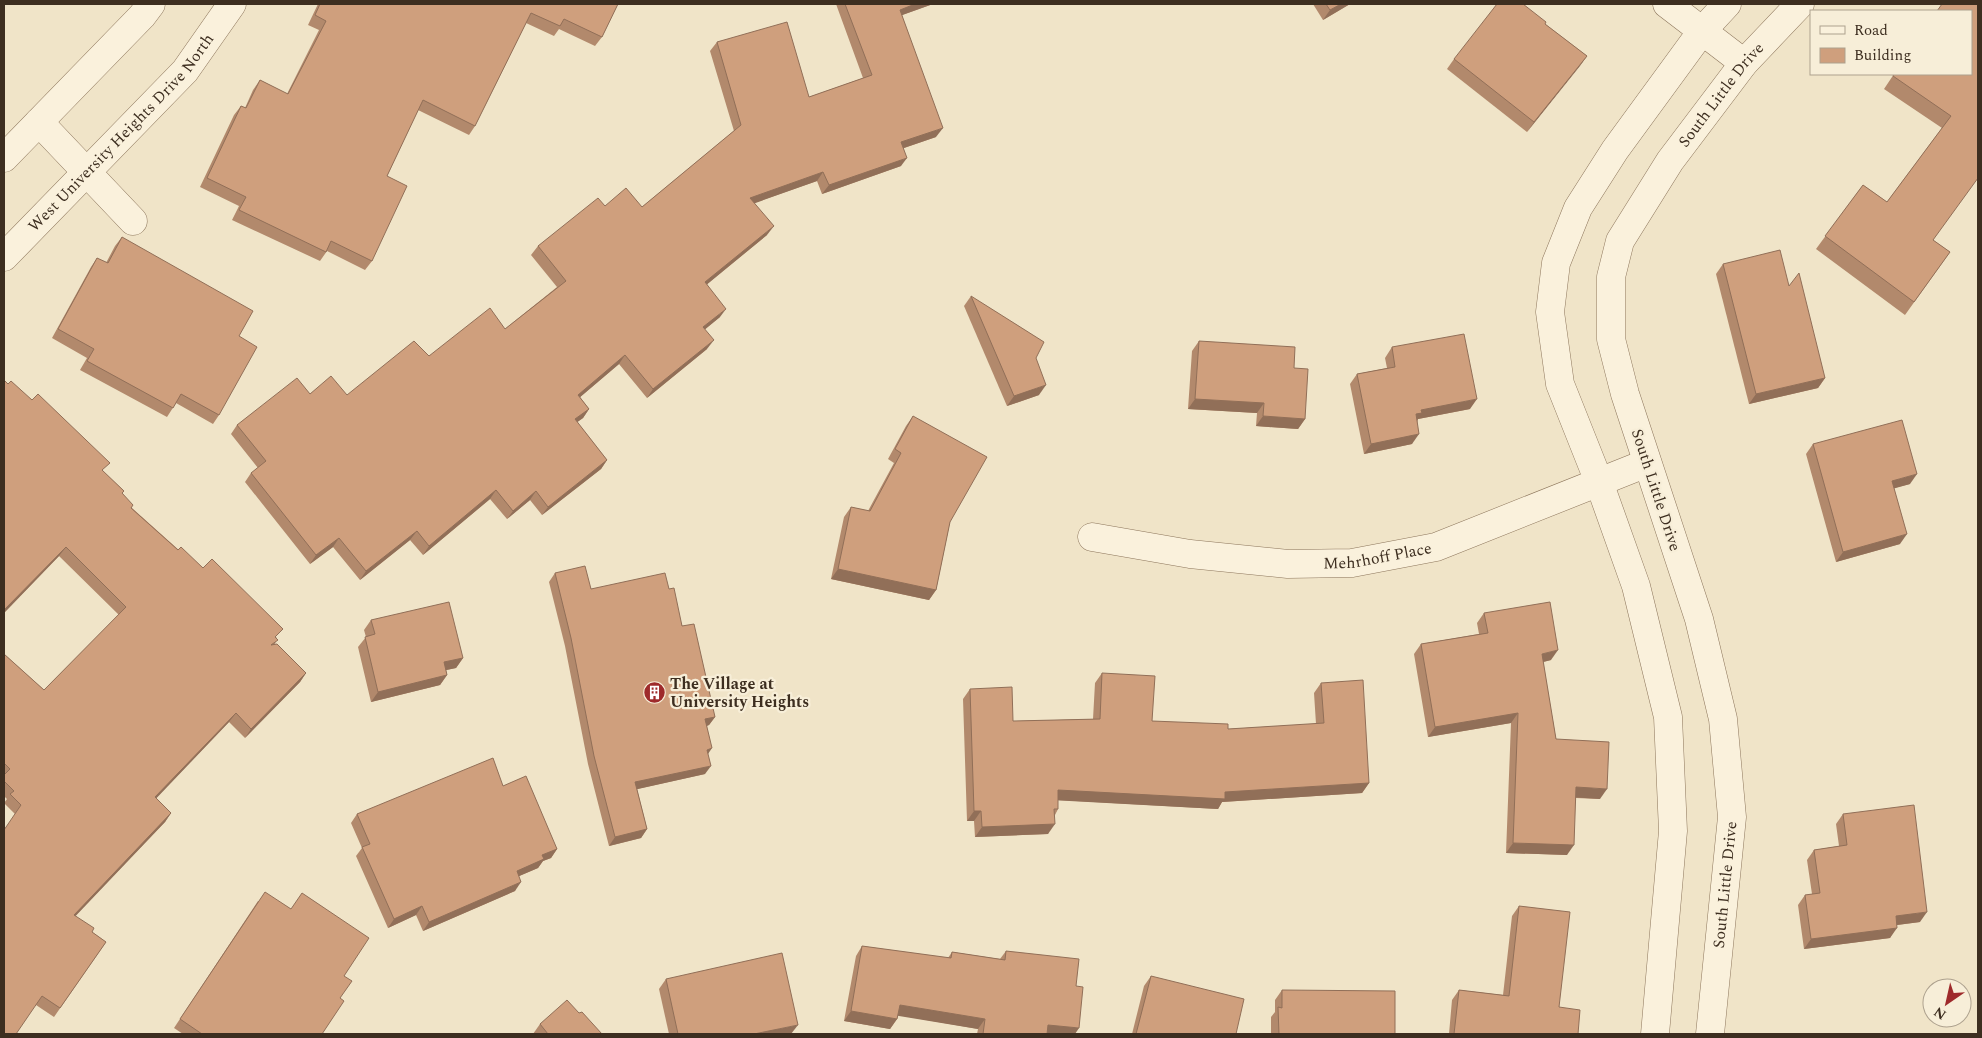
<svg xmlns="http://www.w3.org/2000/svg" width="1982" height="1038" font-family="Spectral,serif">
	<style>
		.lines { fill: none; stroke-linecap: round; stroke-linejoin: round }
		.minor-casing { stroke: #8d765c; stroke-width: 29 }
		.minor { stroke: #faf1dc; stroke-width: 28 }
		.wall { fill: #b2896c }
		.shaded-wall { fill: #916f58 }
		.building { fill: #cf9f7d; stroke: #916f58 }
		.labels { text-anchor: middle; dominant-baseline: central; stroke-width: 4.5; stroke-linejoin: round; paint-order: stroke }
		.street-label { font-size: 16px; fill: #3d2e20; stroke: #f7eed8 }
		.poi-label { font-size: 16px; font-weight: bold; fill: #3d2e20; stroke: #f7eed8; text-anchor: start }
	</style>
	<rect width="100%" height="100%" fill="#f0e4c8"/>
	<g class="lines">
		<defs>
			<g id="minor">
				<path d="M1667,4L1744,63"/>
				<path d="M39,122L133,221"/>
				<path d="M4,158L142,16L151,4"/>
				<path id="s1" d="M4,257L185,71L232,4"/>
				<path id="s2" d="M1092,537L1190,554L1288,564L1352,563L1436,547L1647,463"/>
				<path d="M1655,1034L1673,831L1668,717L1636,586L1599,482L1560,384L1550,312L1556,263L1578,208L1615,150L1702,31L1727,4"/>
				<path id="s3" d="M1710,1034L1732,817L1723,719L1699,619L1625,394L1611,339V277L1620,241L1670,161L1744,63L1800,4"/>
			</g>
		</defs>
		<use href="#minor" class="minor-casing"/>
		<use href="#minor" class="minor"/>
	</g>
	<g class="wall">
		<path d="M318,4H618L602,37L595,46L559,29L554,36L526,23L475,126L469,135L418,110L387,176L372,261L365,270L327,251L320,261L232,220L239,206L200,187L234,115L241,106L245,108L253,90L260,80L287,94L319,30L308,25Z"/>
		<path d="M836,4H933L902,15L936,137L904,148L901,166L822,194L817,181L754,203L767,235L707,284L720,317L705,329L707,349L647,398L619,364L580,397L589,409L583,418L577,422L607,460L601,469L542,515L530,500L507,519L490,499L423,555L410,540L360,580L333,547L310,564L245,482L251,473L258,468L231,434L237,425L310,394L347,395L429,356L505,329L557,287L531,255L538,246L605,206L642,207L734,131L710,51L717,42L809,97L863,78Z"/>
		<path d="M1313,4H1350L1323,20Z"/>
		<path d="M1978,4L1933,240L1950,252L1905,315L1816,249L1863,185L1887,202L1942,128L1884,89L1894,74Z"/>
		<path d="M1545,24L1587,56L1527,132L1447,69L1454,59Z"/>
		<path d="M122,237L239,336L219,415L213,424L176,403L167,417L80,370L87,358L52,338L91,267L97,258L106,263L115,246Z"/>
		<path d="M1723,264L1789,286L1825,378L1818,388L1749,404L1716,274Z"/>
		<path d="M971,296L1039,395L1007,406L964,306Z"/>
		<path d="M1199,341L1294,368L1305,419L1298,429L1256,426L1257,413L1188,409L1192,351Z"/>
		<path d="M1392,347L1470,409L1418,419L1412,444L1364,454L1350,384L1357,374L1387,368L1385,358Z"/>
		<path d="M4,380L124,491L122,494L132,508L277,638L275,644L306,673L300,682L245,738L229,722L156,798L171,813L165,822L75,916L92,932L106,942L54,1017L36,1005L15,814L4,803L7,799L4,796V654L44,690L119,615L59,556L4,613Z"/>
		<path d="M913,416L950,522L936,590L929,600L831,579L844,517L851,507L868,511L894,463L888,459L906,426Z"/>
		<path d="M1813,444L1910,484L1894,488L1900,544L1836,562L1806,454Z"/>
		<path d="M555,573L591,589H669L715,717L709,725L707,726L708,754L705,774L637,789L647,829L641,838L609,846L588,764L565,646L549,582Z"/>
		<path d="M1484,613L1551,660L1543,662L1556,739L1600,799L1576,798L1567,855L1506,853L1511,723L1428,737L1414,654L1421,644L1479,634L1477,623Z"/>
		<path d="M371,620L463,658L456,668L446,670L447,675L440,685L371,702L358,647L366,637L364,630Z"/>
		<path d="M1102,673L1152,721L1228,729L1316,724L1314,693L1321,683L1369,783L1362,793L1222,802L1218,809L1058,800V809L1055,815L1048,834L975,837L974,821H967L963,699L970,689L1013,721L1093,719L1095,683Z"/>
		<path d="M503,786L557,849L551,858L543,861L538,868L519,876L515,891L423,931L416,915L388,928L356,856L362,848L351,823L357,814Z"/>
		<path d="M1843,814L1920,922L1897,925L1890,938L1804,949L1798,905L1805,895L1812,894L1807,860L1814,850L1839,846L1836,824Z"/>
		<path d="M258,901L344,976L340,998L322,1034H183L174,1028Z"/>
		<path d="M1519,906L1559,1007L1578,1034H1449L1452,1000L1459,990L1503,995L1512,916Z"/>
		<path d="M862,946L948,958L952,952L1000,959L1006,951L1076,986L1075,1034H977L978,1029L898,1015L897,1019L890,1029L844,1021L856,956Z"/>
		<path d="M1151,976L1236,1034H1132L1144,986Z"/>
		<path d="M666,979L791,1034H669L659,989Z"/>
		<path d="M1282,990L1395,1034H1271V1017L1275,1012V1000Z"/>
		<path d="M579,1013L602,1034H533L540,1024Z"/>
	</g>
	<g class="shaded-wall">
		<path d="M915,4H933L894,18L900,10Z"/>
		<path d="M1341,4H1350L1323,20L1330,10Z"/>
		<path d="M1587,56L1580,66L1527,132L1534,122Z"/>
		<path d="M943,128L936,137L895,151L901,142Z"/>
		<path d="M907,158L901,166L822,194L829,185Z"/>
		<path d="M823,172L817,181L744,207L750,198Z"/>
		<path d="M774,226L767,235L699,291L705,282Z"/>
		<path d="M726,309L720,317L697,336L703,327Z"/>
		<path d="M714,340L707,349L647,398L653,389Z"/>
		<path d="M625,355L619,364L572,404L578,395Z"/>
		<path d="M1825,378L1818,388L1749,404L1756,394Z"/>
		<path d="M1046,385L1039,395L1007,406L1014,396Z"/>
		<path d="M1195,399L1264,403L1257,413L1188,409Z"/>
		<path d="M1477,399L1470,409L1418,419L1415,423L1416,414L1421,410Z"/>
		<path d="M589,409L583,418L569,428L575,419Z"/>
		<path d="M1263,416L1305,419L1298,429L1256,426Z"/>
		<path d="M1419,434L1412,444L1364,454L1371,444Z"/>
		<path d="M607,460L601,469L542,515L548,507Z"/>
		<path d="M1917,474L1910,484L1885,491L1892,481Z"/>
		<path d="M496,490L490,499L423,555L429,546Z"/>
		<path d="M536,491L530,500L507,519L513,511Z"/>
		<path d="M417,531L410,540L360,580L366,571Z"/>
		<path d="M1907,534L1900,544L1836,562L1843,552Z"/>
		<path d="M339,538L333,547L310,564L316,555Z"/>
		<path d="M66,547L59,556L4,613V610Z"/>
		<path d="M838,569L936,590L929,600L831,579Z"/>
		<path d="M1558,650L1551,660L1535,664L1542,654Z"/>
		<path d="M463,658L456,668L437,672L444,662Z"/>
		<path d="M306,673L300,682L245,738L251,729Z"/>
		<path d="M447,675L440,685L371,702L378,692Z"/>
		<path d="M236,713L229,722L149,806L155,797Z"/>
		<path d="M1518,713L1511,723L1428,737L1435,727Z"/>
		<path d="M715,717L709,725L699,728L705,719Z"/>
		<path d="M712,748L706,757L707,750Z"/>
		<path d="M711,766L705,774L629,791L635,782Z"/>
		<path d="M1369,783L1362,793L1222,802L1218,809L1051,800L1058,790L1225,792Z"/>
		<path d="M1576,787L1607,789L1600,799L1569,797Z"/>
		<path d="M974,811H981L974,821H967Z"/>
		<path d="M171,813L165,822L68,924L74,915Z"/>
		<path d="M1055,824L1048,834L975,837L982,827Z"/>
		<path d="M647,829L641,838L609,846L615,837Z"/>
		<path d="M1513,843L1574,845L1567,855L1506,853Z"/>
		<path d="M557,849L551,858L543,861L538,868L510,880L517,871L542,855Z"/>
		<path d="M521,882L515,891L423,931L429,922Z"/>
		<path d="M422,906L416,915L388,928L394,919Z"/>
		<path d="M1927,912L1920,922L1889,926L1896,916Z"/>
		<path d="M1897,928L1890,938L1804,949L1811,939Z"/>
		<path d="M900,1005L985,1019L978,1029L893,1015Z"/>
		<path d="M851,1011L897,1019L890,1029L844,1021Z"/>
		<path d="M798,1025L791,1034H754Z"/>
		<path d="M1048,1025L1079,1028L1075,1034H1042Z"/>
	</g>
	<g class="building">
		<path d="M320,4H618L602,37L564,19L560,26L531,13L475,126L423,100L387,176L407,186L372,261L331,241L326,252L239,210L246,197L207,178L241,106L246,108L260,80L288,94L326,21L315,15Z"/>
		<path d="M845,4H915L900,10L943,128L901,142L907,158L829,185L823,172L750,198L774,226L705,282L726,309L703,327L714,340L653,389L625,355L578,395L589,409L575,419L607,460L548,507L536,491L513,511L496,490L429,546L417,531L366,571L339,538L316,555L251,473L266,461L237,425L297,378L310,394L331,376L347,395L414,341L429,356L490,308L505,329L566,281L538,246L598,198L605,206L626,188L642,207L741,125L717,42L787,22L809,97L872,75Z"/>
		<path d="M1326,4H1341L1330,10Z"/>
		<path d="M1497,4H1523L1546,22L1545,24L1587,56L1534,122L1454,59Z"/>
		<path d="M1942,4H1978V178L1933,240L1950,252L1914,302L1825,236L1863,185L1887,202L1951,116L1893,76L1894,74H1971V11H1937Z"/>
		<path d="M122,237L253,311L239,336L257,347L219,415L181,394L173,408L87,361L94,349L58,329L97,258L108,263Z"/>
		<path d="M1780,250L1789,286L1799,273L1825,378L1756,394L1723,264Z"/>
		<path d="M971,296L1044,342L1036,358L1046,385L1014,396Z"/>
		<path d="M1464,334L1477,399L1421,410L1422,413L1416,414L1419,434L1371,444L1357,374L1395,367L1392,347Z"/>
		<path d="M1199,341L1295,347L1294,368L1308,369L1305,419L1263,416L1264,403L1195,399Z"/>
		<path d="M4,380L8,384L11,381L32,400L38,394L110,463L102,470L124,491L122,493L133,505L131,508L178,550L181,547L203,568L212,559L283,629L275,637L278,640L271,645L277,644L306,673L251,729L236,713L155,797L171,813L74,915L94,928L92,932L106,942L60,1008L42,996L16,1034H4V830L21,805L10,794L14,791L4,781V775L10,769L4,763V654L44,690L126,607L66,547L4,610Z"/>
		<path d="M913,416L987,457L950,522L936,590L838,569L851,507L870,511L901,453L895,449Z"/>
		<path d="M1902,420L1917,474L1892,481L1907,534L1843,552L1813,444Z"/>
		<path d="M585,566L591,589L665,573L669,589L674,588L682,626L694,624L715,717L705,719L712,748L707,750L711,766L635,782L647,829L615,837L594,756L571,638L555,573Z"/>
		<path d="M449,602L463,658L444,662L447,675L378,692L365,637L375,634L371,620Z"/>
		<path d="M1550,602L1558,650L1542,654L1556,739L1609,742L1607,789L1576,787L1574,845L1513,843L1518,713L1435,727L1421,644L1488,633L1484,613Z"/>
		<path d="M1102,673L1155,676L1152,721L1228,724V729L1324,723L1321,683L1363,680L1369,783L1225,792V799L1058,790V809H1054L1055,824L982,827L981,811H974L970,689L1012,687L1013,721L1100,719Z"/>
		<path d="M493,758L503,786L526,776L557,849L542,855L544,859L517,871L521,882L429,922L422,906L394,919L362,847L370,844L357,814Z"/>
		<path d="M1914,805L1927,912L1896,916L1897,928L1811,939L1805,895L1820,893L1814,850L1847,845L1843,814Z"/>
		<path d="M265,892L291,909L302,893L369,938L344,976L352,981L340,998L344,1001L322,1034H202L180,1019Z"/>
		<path d="M1519,906L1570,912L1559,1007L1580,1010L1578,1034H1454L1459,990L1509,996Z"/>
		<path d="M862,946L951,958L952,952L1005,960L1006,951L1079,959L1076,986L1083,987L1079,1028L1048,1025L1047,1034H983L985,1019L900,1005L897,1019L851,1011Z"/>
		<path d="M782,953L798,1025L754,1034H678L666,979Z"/>
		<path d="M1151,976L1244,999L1236,1034H1136Z"/>
		<path d="M1282,990L1395,991V1034H1279L1278,1007L1282,1008Z"/>
		<path d="M567,1000L579,1013L582,1012L602,1034H548L540,1024Z"/>
	</g>
	<defs>
		<symbol id="building-disc" viewBox="-11 -11 22 22"><circle r="9.5" fill="#9e2a2b" stroke="#f7eed8"/><path d="M-4-6H4V6H1V3H-1V6H-4ZM-2.5-4.3h1.7v1.8h-1.7ZM.8-4.3h1.7v1.8H.8ZM-2.5-1h1.7V.8h-1.7ZM.8-1h1.7V.8H.8Z" fill="#fff"/></symbol>
	</defs>
	<g fill-rule="evenodd">
		<use href="#building-disc" x="642" y="680" width="25" height="25"/>
	</g>
	<g class="labels">
		<g class="street-label">
			<text stroke="none"><textPath href="#s3" startOffset="990">South Little Drive</textPath></text>
			<text stroke="none"><textPath href="#s1" startOffset="171">West University Heights Drive North</textPath></text>
			<text transform="translate(1656 490) rotate(72)">South Little Drive</text>
			<text stroke="none"><textPath href="#s2" startOffset="288">Mehrhoff Place</textPath></text>
			<text stroke="none"><textPath href="#s3" startOffset="150">South Little Drive</textPath></text>
		</g>
		<g class="poi-label">
			<text x="670" y="684">The Village at<tspan x="670" dy="18">University Heights</tspan></text>
		</g>
	</g>
	<rect width="1982" height="1038" fill="none" stroke="#3d2e20" stroke-width="10"/>
	<rect x="1810" y="10" width="162" height="65" fill="#f7eed8" stroke="#ada18e"/>
	<rect x="1820" y="26" width="25" height="8" fill="#faf1dc" stroke="#ada18e"/>
	<text x="1854" y="35" font-size="15" fill="#3d2e20">Road</text>
	<rect x="1820" y="48" width="25" height="15" fill="#cf9f7d" stroke="#ada18e"/>
	<text x="1854" y="60" font-size="15" fill="#3d2e20">Building</text>
	<g transform="translate(1947 1003) rotate(214)"><circle r="24" fill="#f7eed8" stroke="#ada18e"/>
	<path d="M0-4L9 19L0 12L-9 19Z" fill="#9e2a2b"/>
	<text y="-8" font-size="14" font-weight="bold" text-anchor="middle" fill="#3d2e20">N</text>
	</g>
</svg>
